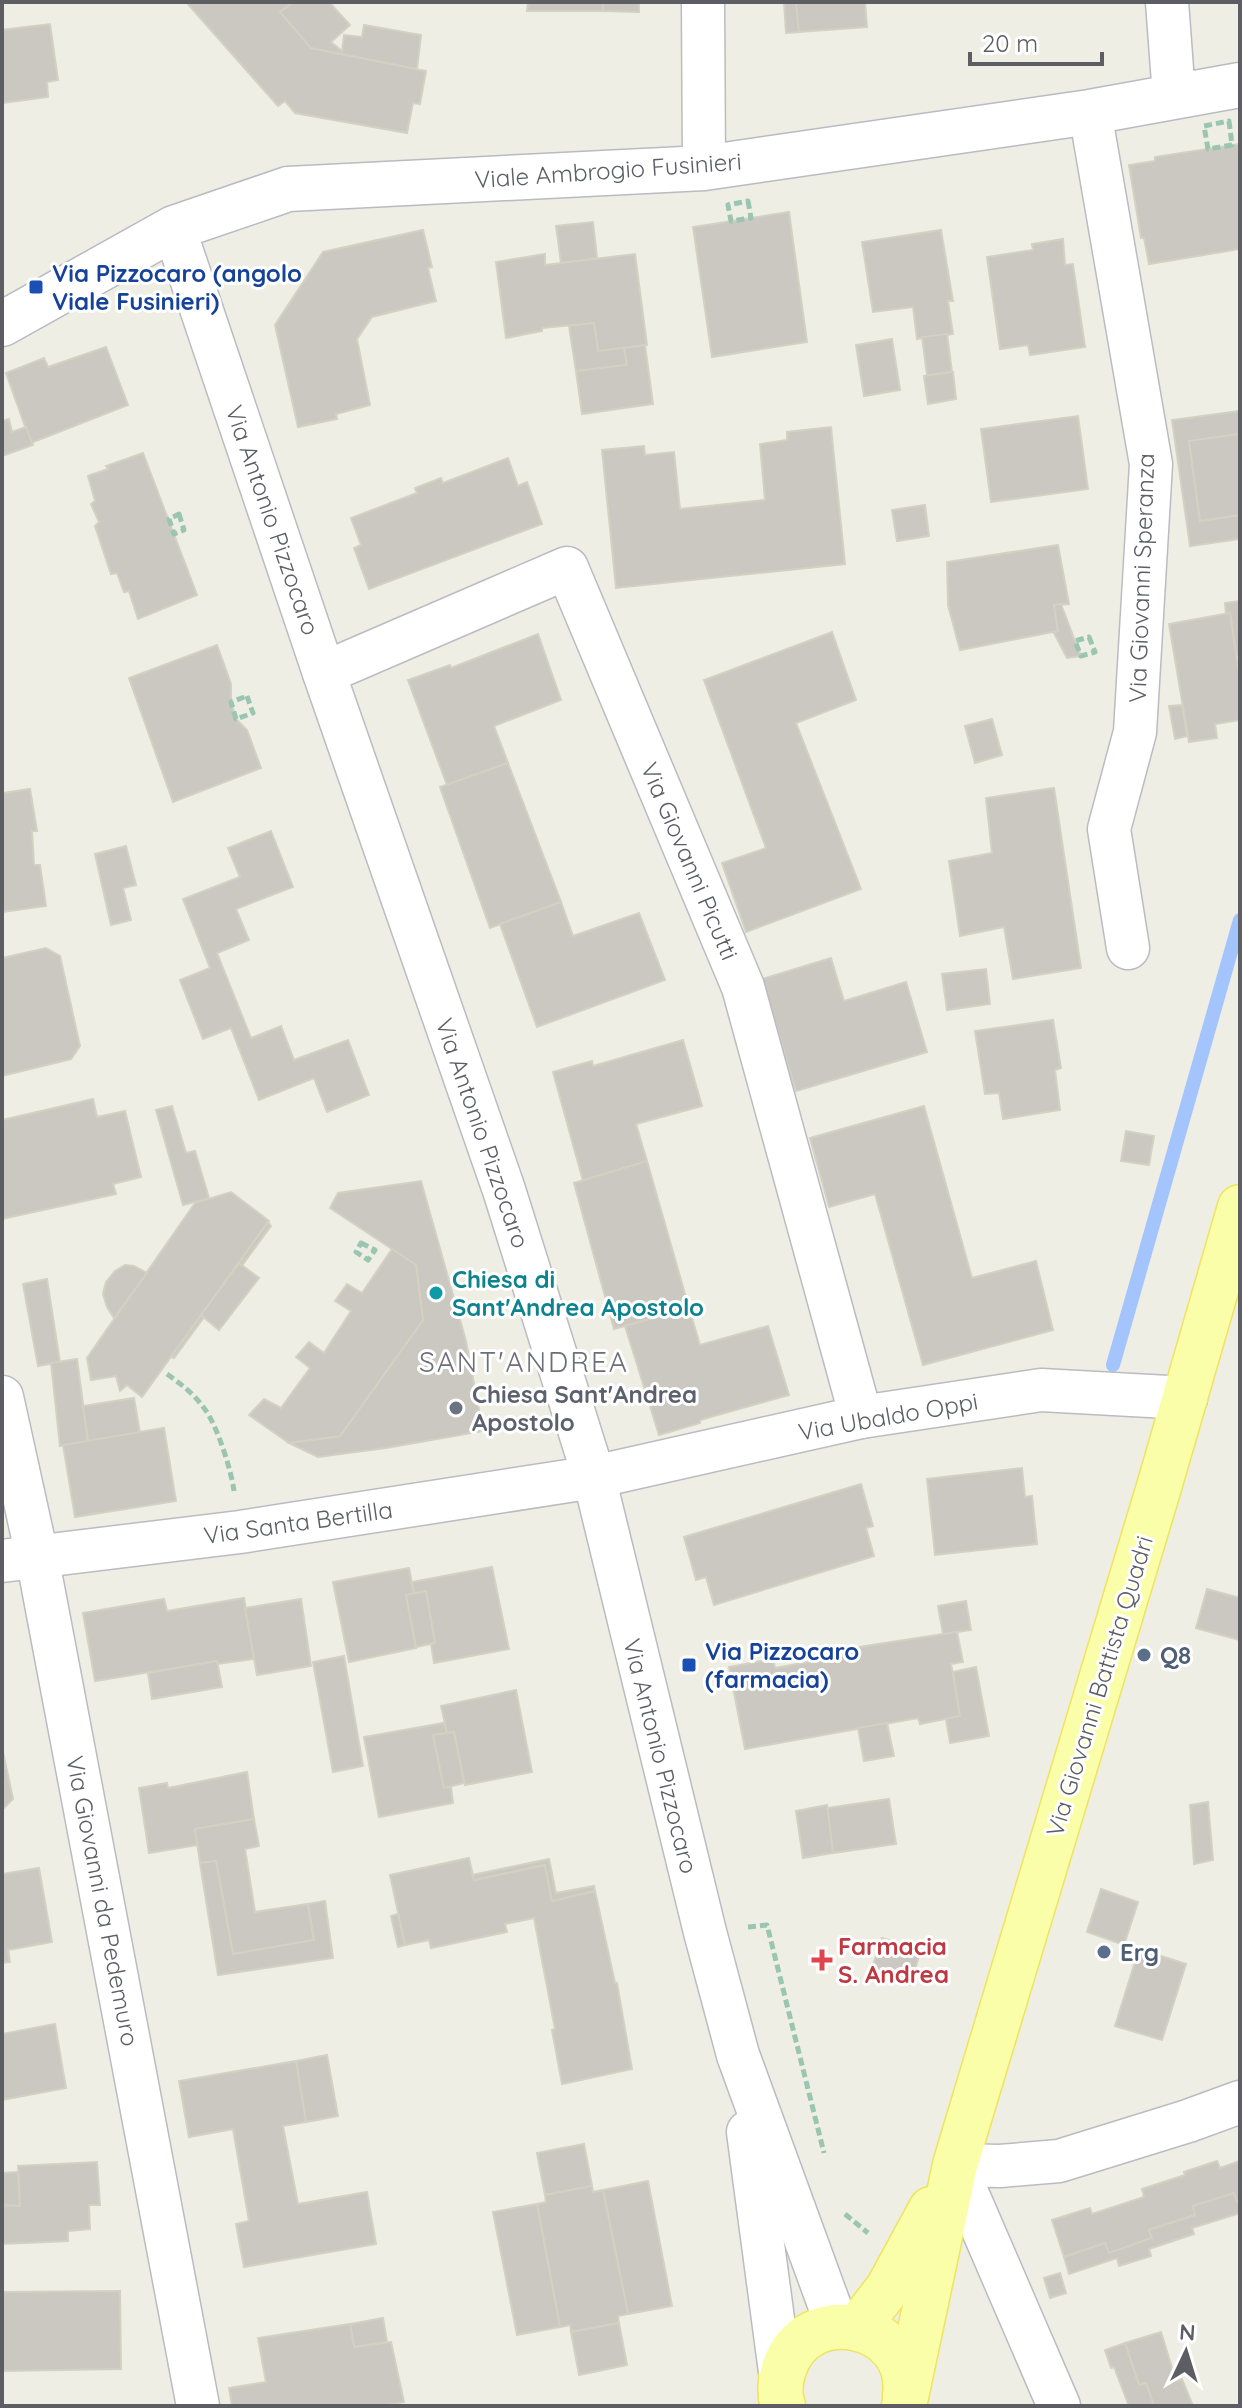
<svg xmlns="http://www.w3.org/2000/svg" width="1242" height="2408" font-family="Quicksand,sans-serif">
	<style>
		.lines { fill: none; stroke-linecap: round; stroke-linejoin: round }
		.stream { stroke: #a4c4fe; stroke-width: 14 }
		.building { fill: #cac8c1; stroke: #d3d1c2; stroke-width: 2 }
		.street-casing { stroke: #bbbcc2; stroke-width: 45 }
		.secondary-casing { stroke: #b9bbc2; stroke-width: 47 }
		.primary-casing { stroke: #efe45c; stroke-width: 47 }
		.path { stroke: #9ac6b0; stroke-width: 5; stroke-dasharray: 8 4; stroke-linecap: butt }
		.street { stroke: #fff; stroke-width: 42 }
		.secondary { stroke: #fff; stroke-width: 44 }
		.primary { stroke: #fafea9; stroke-width: 44 }
		.transit-dot { fill: #1a4fb4; stroke: #fff; stroke-width: 3 }
		.culture-dot { fill: #0f9aa8; stroke: #fff; stroke-width: 3 }
		.worship-dot { fill: #6b7280; stroke: #fff; stroke-width: 3 }
		.service-dot { fill: #5c6f8a; stroke: #fff; stroke-width: 3 }
		.health-dot { fill: #e0444e; stroke: #fff; stroke-width: 3 }
		.labels { text-anchor: middle; dominant-baseline: central; stroke-width: 6; stroke-linejoin: round; paint-order: stroke }
		.street-label { font-size: 24px; fill: #5c5e64; stroke: #fff }
		.transit-label { font-size: 24px; font-weight: bold; fill: #164399; stroke: #fff; text-anchor: start }
		.culture-label { font-size: 24px; font-weight: bold; fill: #0d838f; stroke: #fff; text-anchor: start }
		.worship-label { font-size: 24px; font-weight: bold; fill: #5b616d; stroke: #fff; text-anchor: start }
		.service-label { font-size: 24px; font-weight: bold; fill: #4e5e75; stroke: #fff; text-anchor: start }
		.health-label { font-size: 24px; font-weight: bold; fill: #be3a42; stroke: #fff; text-anchor: start }
		.quarter-label { font-size: 28px; letter-spacing: 2px; fill: #6d6f76; stroke: #fff }
	</style>
	<rect width="100%" height="100%" fill="#eeeee4"/>
	<g class="lines">
		<path class="stream" d="M1113,1365L1240,920"/>
	</g>
	<g class="building">
		<path d="M186,2H293L280,12L311,48L426,71L420,104L413,103L407,133L295,113L285,101L278,106Z"/>
		<path d="M293,2H329L350,25L331,42L342,51L344,35L362,37L364,25L421,35L417,69L311,48L280,12Z"/>
		<path d="M528,2H603V11H527Z"/>
		<path d="M603,2H639V12L603,11Z"/>
		<path d="M784,2H796L799,32L786,33Z"/>
		<path d="M796,2H865L867,27L799,32Z"/>
		<path d="M50,24L58,80L47,82L48,97L2,103V30Z"/>
		<path d="M1240,144V249L1149,264L1144,238H1141L1129,165L1155,161V157Z"/>
		<path d="M789,212L807,342L712,357L693,227Z"/>
		<path d="M593,222L597,258L561,263L556,226Z"/>
		<path d="M423,230L432,267L428,268L436,301L372,317L357,339L370,405L336,414L337,419L298,427L275,325L323,252Z"/>
		<path d="M941,230L953,301H948L953,334L917,339L913,307L873,312L862,242Z"/>
		<path d="M1063,239L1065,265L1073,264L1085,347L1030,355L1028,345L1000,349L987,257L1033,250L1032,244Z"/>
		<path d="M545,254V265L635,254L647,345L598,351L594,323L542,328V331L506,338L496,262Z"/>
		<path d="M594,323L598,351L624,348L627,365L576,371L569,326Z"/>
		<path d="M947,334L952,372L927,375L922,337Z"/>
		<path d="M892,339L900,390L864,396L856,345Z"/>
		<path d="M645,345L653,404L582,414L576,371L627,365L624,348Z"/>
		<path d="M106,347L128,405L31,443L6,373L44,358L48,367Z"/>
		<path d="M953,372L956,399L928,404L924,376Z"/>
		<path d="M1240,411V434L1189,441L1200,521L1240,515V539L1190,546L1172,420Z"/>
		<path d="M1078,416L1088,489L991,502L981,429Z"/>
		<path d="M9,419L12,432L26,427L33,445L2,456V421Z"/>
		<path d="M831,427L845,564L616,588L602,450L644,446L645,455L674,452L680,509L765,500L760,444L787,440V432Z"/>
		<path d="M1240,434V515L1200,521L1189,441Z"/>
		<path d="M143,453L197,595L138,619L129,591L124,592L117,573L111,574L95,526L99,522L91,504L95,501L88,476L108,469L106,466Z"/>
		<path d="M508,458L518,486L527,482L542,524L369,589L354,548L361,545L351,518L417,493L415,488L441,478L443,483Z"/>
		<path d="M925,505L929,536L897,541L892,510Z"/>
		<path d="M1058,545L1069,604L1054,605L1058,631L960,650L948,605L947,562Z"/>
		<path d="M1240,601V655L1236,656L1230,613L1226,614L1225,603Z"/>
		<path d="M1061,604L1075,641L1081,656L1067,658L1054,633L1058,631L1054,605Z"/>
		<path d="M1230,613L1240,681V720L1215,724L1217,738L1189,742L1169,624Z"/>
		<path d="M832,632L856,700L796,723L861,889L746,932L722,863L766,848L704,680Z"/>
		<path d="M538,634L561,700L494,726L508,763L447,785L408,680L450,665L451,668Z"/>
		<path d="M217,645L231,684V702L236,719L247,730L261,768L173,802L129,678Z"/>
		<path d="M1182,705L1187,736L1175,739L1169,706Z"/>
		<path d="M992,719L1002,755L975,763L965,726Z"/>
		<path d="M508,763L561,902L490,928L440,787Z"/>
		<path d="M1054,788L1081,968L1013,979L1004,927L960,936L949,861L992,853L986,798Z"/>
		<path d="M30,789L37,831H32L34,865H40L46,906L2,912V793Z"/>
		<path d="M271,831L293,887L236,909L249,940L217,953L251,1038L281,1026L294,1060L348,1040L369,1095L327,1112L314,1078L259,1100L231,1028L203,1039L180,980L210,968L183,899L240,877L228,848Z"/>
		<path d="M126,846L136,885L123,888L131,920L111,925L95,854Z"/>
		<path d="M561,902L573,936L639,913L665,980L537,1027L500,924Z"/>
		<path d="M46,948L60,956L80,1046L71,1059L2,1076V958Z"/>
		<path d="M831,958L844,1001L906,982L927,1052L796,1091L762,979Z"/>
		<path d="M986,969L990,1004L947,1010L942,974Z"/>
		<path d="M1053,1020L1061,1068L1055,1070L1060,1110L1003,1119L999,1093L985,1094L975,1031Z"/>
		<path d="M683,1040L702,1106L636,1124L647,1161L583,1181L553,1072L592,1061L593,1066Z"/>
		<path d="M93,1099L97,1117L125,1111L141,1177L113,1184L116,1194L2,1219V1120Z"/>
		<path d="M172,1106L186,1153L195,1151L209,1198L183,1205L156,1110Z"/>
		<path d="M924,1106L972,1278L1036,1261L1053,1330L923,1365L875,1194L829,1207L810,1138Z"/>
		<path d="M1126,1131L1154,1136L1149,1165L1121,1161Z"/>
		<path d="M647,1161L689,1308L614,1329L574,1183Z"/>
		<path d="M421,1181L466,1341L483,1431L386,1448L318,1457L289,1443L340,1436L423,1320L416,1265L330,1208L338,1193Z"/>
		<path d="M231,1192L269,1221L142,1397L127,1385L120,1391L116,1376L91,1380L87,1358L195,1203Z"/>
		<path d="M268,1222L271,1226L174,1358L171,1357Z"/>
		<path d="M392,1249L416,1265L423,1320L340,1436L289,1443L249,1415L264,1399L281,1408L310,1368L296,1357L309,1342L324,1353L351,1311L335,1301L347,1284L362,1293Z"/>
		<path d="M239,1263L259,1278L219,1330L201,1315Z"/>
		<path d="M125,1265L134,1266L147,1273L114,1318L107,1307L103,1294L106,1282L115,1271Z"/>
		<path d="M47,1279L60,1362L38,1366L23,1284Z"/>
		<path d="M689,1308L700,1345L768,1326L789,1395L700,1420V1423L659,1435L625,1326Z"/>
		<path d="M77,1359L88,1441L60,1446L51,1363Z"/>
		<path d="M134,1398L140,1433L88,1441L83,1406Z"/>
		<path d="M164,1428L176,1501L75,1517L63,1445Z"/>
		<path d="M1022,1468L1025,1497L1032,1496L1037,1544L935,1555L927,1479Z"/>
		<path d="M861,1484L873,1526L866,1528L874,1556L714,1605L706,1577L696,1580L684,1537Z"/>
		<path d="M492,1567L509,1649L434,1663L431,1644L435,1643L426,1591L414,1594L412,1582Z"/>
		<path d="M409,1568L414,1594L406,1595L416,1648L349,1662L333,1582Z"/>
		<path d="M1207,1589L1240,1598L1239,1640L1196,1628Z"/>
		<path d="M426,1591L435,1643L416,1647L406,1595Z"/>
		<path d="M244,1598L254,1659L218,1664L217,1661L95,1681L83,1613L164,1599L167,1611Z"/>
		<path d="M301,1599L311,1666L257,1675L245,1608Z"/>
		<path d="M966,1601L971,1630L943,1634L938,1606Z"/>
		<path d="M957,1632L963,1662L951,1664L960,1716L920,1724L918,1718L745,1749L729,1667L773,1659L775,1668L840,1656L839,1650Z"/>
		<path d="M344,1656L363,1766L333,1772L313,1662Z"/>
		<path d="M217,1661L222,1687L152,1699L148,1673Z"/>
		<path d="M976,1667L989,1736L950,1743L946,1719L960,1716L953,1672Z"/>
		<path d="M516,1690L532,1772L465,1785L454,1732L447,1733L441,1706Z"/>
		<path d="M444,1723L447,1733L433,1735L444,1788L451,1787L453,1803L379,1817L364,1737Z"/>
		<path d="M887,1723L894,1756L864,1761L858,1728Z"/>
		<path d="M454,1732L464,1783L444,1788L433,1735Z"/>
		<path d="M2,1747L13,1799L2,1810Z"/>
		<path d="M247,1772L254,1819L195,1829L198,1845L149,1853L139,1788L167,1783L168,1788Z"/>
		<path d="M889,1799L896,1844L833,1853L827,1808Z"/>
		<path d="M1208,1802L1213,1860L1194,1864L1190,1805Z"/>
		<path d="M827,1805L833,1853L803,1858L796,1811Z"/>
		<path d="M254,1819L259,1846L245,1849L255,1912L308,1904L314,1940L233,1954L216,1861L200,1863L195,1829Z"/>
		<path d="M469,1858L474,1880L545,1865L552,1901L595,1891L615,1983H617L632,2069L562,2084L552,2030L555,2029L534,1918L505,1924L507,1932L431,1948L429,1940L405,1945L390,1875Z"/>
		<path d="M549,1859L556,1893L594,1886L595,1891L552,1901L545,1865L474,1880L472,1875Z"/>
		<path d="M216,1861L233,1954L314,1940L308,1904L325,1901L333,1958L218,1975L200,1863Z"/>
		<path d="M39,1868L52,1942L8,1950L10,1962L2,1963V1874Z"/>
		<path d="M1101,1889L1138,1902L1124,1945L1087,1932Z"/>
		<path d="M398,1914L405,1945L398,1947L391,1916Z"/>
		<path d="M882,1938L921,1950L910,1985L870,1974Z"/>
		<path d="M1139,1949L1186,1964L1162,2040L1115,2026Z"/>
		<path d="M55,2024L66,2088L2,2100V2034Z"/>
		<path d="M327,2055L338,2116L306,2122L296,2061Z"/>
		<path d="M296,2061L306,2122L283,2126L298,2204L367,2192L376,2244L244,2267L236,2224L249,2221L233,2129L189,2137L179,2081Z"/>
		<path d="M584,2144L592,2186L545,2195L537,2153Z"/>
		<path d="M1217,2161L1220,2168L1240,2161V2201L1237,2202L1234,2193L1193,2206L1195,2215L1149,2230L1152,2238L1109,2253L1105,2243L1064,2257L1052,2220L1090,2208L1092,2214L1144,2197L1142,2189L1185,2175L1184,2172Z"/>
		<path d="M97,2162L100,2205H89L90,2229L68,2231V2241L2,2244V2205L20,2206L18,2166Z"/>
		<path d="M18,2172L20,2206L2,2205V2173Z"/>
		<path d="M648,2181L672,2306L628,2314L603,2190Z"/>
		<path d="M592,2186L593,2192L603,2190L628,2314L618,2316L619,2323L571,2332L570,2325L560,2327L537,2204L546,2202L545,2195Z"/>
		<path d="M1234,2193L1237,2202L1240,2201V2213L1192,2228L1194,2234L1149,2249L1151,2256L1119,2266L1117,2258L1069,2274L1064,2257L1105,2243L1109,2253L1152,2238L1149,2230L1195,2215L1193,2206Z"/>
		<path d="M537,2204L560,2327L517,2335L493,2212Z"/>
		<path d="M1060,2273L1066,2293L1050,2298L1044,2278Z"/>
		<path d="M120,2291L121,2369L2,2371V2292Z"/>
		<path d="M383,2318L387,2342L354,2347L350,2324Z"/>
		<path d="M619,2323L627,2365L579,2375L571,2332Z"/>
		<path d="M350,2324L354,2347L391,2342L404,2402L381,2406H232L229,2388L266,2382L258,2338Z"/>
		<path d="M1161,2332L1176,2381L1182,2379L1193,2406H1154L1146,2383L1139,2385L1125,2343Z"/>
		<path d="M1125,2343L1139,2385L1146,2383L1154,2406H1129L1114,2367L1111,2368L1105,2350Z"/>
	</g>
	<g class="lines">
		<defs>
			<g id="street">
				<path d="M703,2L704,168"/>
				<path d="M1167,2L1174,96"/>
				<path d="M1090,112L1151,464L1135,732L1109,829L1128,948"/>
				<path d="M174,228L324,673L504,1190L594,1477L705,1932L738,2055L837,2326"/>
				<path d="M324,673L567,568L743,987L861,1417"/>
				<path d="M2,1397L37,1556L198,2406"/>
				<path d="M2,1561L240,1532L594,1477L861,1417L1041,1390L1186,1398"/>
				<path d="M748,2132L781,2379"/>
				<path d="M1059,2406L955,2165L1000,2166L1059,2161L1188,2121L1240,2102"/>
			</g>
			<path id="secondary" d="M2,324L174,228L288,189L704,168L1090,112L1240,85"/>
			<g id="primary">
				<path d="M858,2327L888,2288L931,2209"/>
				<path d="M783,2406C779,2394 780,2381 784,2369C806,2299 914,2322 905,2395"/>
				<path d="M904,2406L955,2165L1159,1487L1240,1207"/>
			</g>
		</defs>
		<use href="#street" class="street-casing"/>
		<use href="#secondary" class="secondary-casing"/>
		<use href="#primary" class="primary-casing"/>
		<g class="path">
			<path d="M1229,121L1232,145L1208,149L1204,126Z"/>
			<path d="M748,201L751,218L731,221L728,205Z"/>
			<path d="M179,514L184,530L174,534L169,519Z"/>
			<path d="M1089,637L1095,652L1081,656L1075,641Z"/>
			<path d="M247,696L253,713L236,719L231,702Z"/>
			<path d="M361,1243L375,1250L368,1260L356,1252Z"/>
			<path d="M167,1374C181,1384 194,1394 204,1408C217,1425 231,1469 234,1491"/>
			<path d="M748,1927L767,1925L824,2153"/>
			<path d="M845,2214L868,2233"/>
		</g>
		<use href="#street" class="street"/>
		<use href="#secondary" class="secondary"/>
		<use href="#primary" class="primary"/>
	</g>
	<g class="transit-dot">
		<rect x="28" y="279" width="16" height="16" rx="4"/>
		<rect x="681" y="1657" width="16" height="16" rx="4"/>
	</g>
	<circle class="culture-dot" cx="436" cy="1293" r="8"/>
	<circle class="worship-dot" cx="456" cy="1408" r="8"/>
	<g class="service-dot">
		<circle cx="1144" cy="1655" r="8"/>
		<circle cx="1104" cy="1952" r="8"/>
	</g>
	<path class="health-dot" d="M818 1948h8v8h8v8h-8v8h-8v-8h-8v-8h8z"/>
	<g class="labels">
		<g class="street-label">
			<text transform="translate(608 170) rotate(-4)">Viale Ambrogio Fusinieri</text>
			<text transform="translate(273 520) rotate(71)">Via Antonio Pizzocaro</text>
			<text transform="translate(1141 578) rotate(-88)">Via Giovanni Speranza</text>
			<text transform="translate(690 861) rotate(67)">Via Giovanni Picutti</text>
			<text transform="translate(483 1133) rotate(71)">Via Antonio Pizzocaro</text>
			<text transform="translate(888 1416) rotate(-10)">Via Ubaldo Oppi</text>
			<text transform="translate(298 1522) rotate(-8)">Via Santa Bertilla</text>
			<text transform="translate(1099 1686) rotate(-73)">Via Giovanni Battista Quadri</text>
			<text transform="translate(661 1756) rotate(76)">Via Antonio Pizzocaro</text>
			<text transform="translate(103 1901) rotate(79)">Via Giovanni da Pedemuro</text>
		</g>
		<g class="transit-label">
			<text x="52" y="273">Via Pizzocaro (angolo<tspan x="52" dy="28">Viale Fusinieri)</tspan></text>
			<text x="705" y="1651">Via Pizzocaro<tspan x="705" dy="28">(farmacia)</tspan></text>
		</g>
		<g class="culture-label">
			<text x="452" y="1279">Chiesa di<tspan x="452" dy="28">Sant'Andrea Apostolo</tspan></text>
		</g>
		<g class="worship-label">
			<text x="472" y="1394">Chiesa Sant'Andrea<tspan x="472" dy="28">Apostolo</tspan></text>
		</g>
		<g class="service-label">
			<text x="1160" y="1655">Q8</text>
			<text x="1120" y="1952">Erg</text>
		</g>
		<g class="health-label">
			<text x="838" y="1946">Farmacia<tspan x="838" dy="28">S. Andrea</tspan></text>
		</g>
		<g class="quarter-label">
			<text x="524" y="1361">SANT'ANDREA</text>
		</g>
	</g>
	<rect width="1242" height="2408" fill="none" stroke="#5c5e64" stroke-width="8"/>
	<g transform="translate(1186 2352) rotate(4)" stroke="#ffffff" stroke-width="6" paint-order="stroke">
	<path d="M0-6L14 30L0 20L-14 30Z" fill="#5c5e64"/>
	<text y="-12" font-size="22" font-weight="bold" text-anchor="middle" fill="#5c5e64">N</text>
	</g>
	<path d="M970 52v12h132v-12" fill="none" stroke="#5c5e64" stroke-width="4"/>
	<text x="982" y="52" font-size="24" fill="#5c5e64" stroke="#ffffff" stroke-width="6" paint-order="stroke">20 m</text>
</svg>
